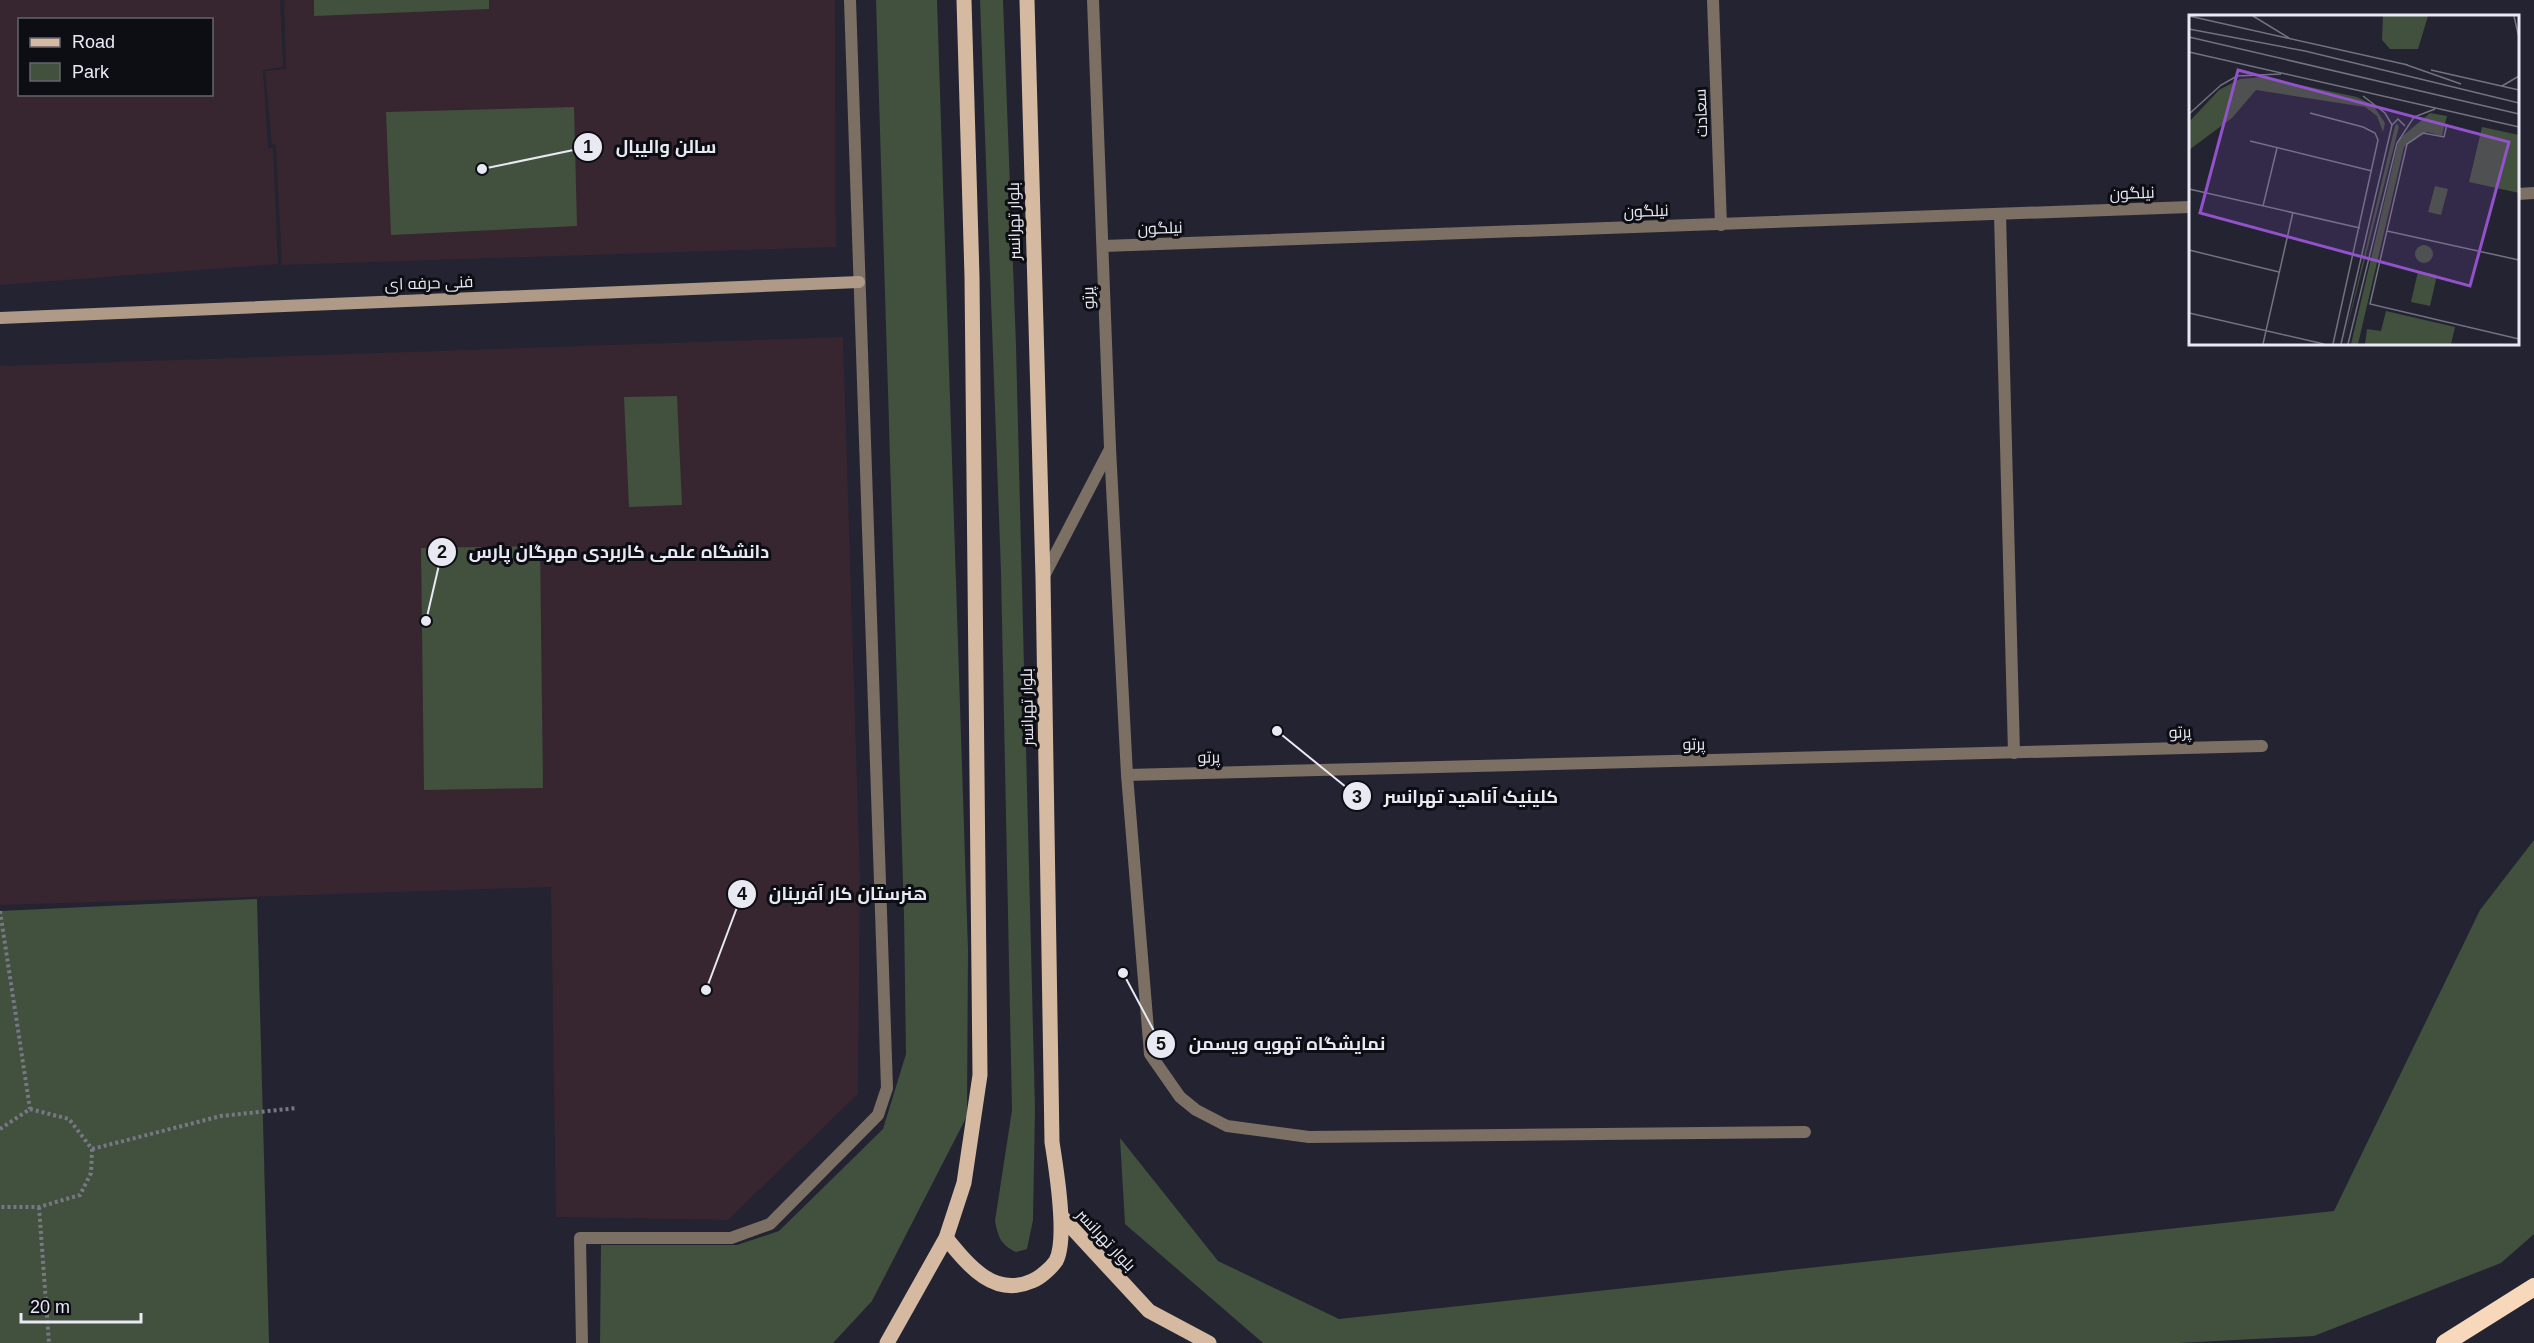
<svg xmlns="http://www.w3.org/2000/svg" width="2534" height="1343" font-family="Helvetica,Cairo,sans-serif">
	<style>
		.education { fill: #37262f; fill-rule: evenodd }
		.green { fill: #42503e }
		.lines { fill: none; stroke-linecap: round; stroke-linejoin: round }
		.path { stroke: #777785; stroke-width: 4; stroke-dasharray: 3 3; stroke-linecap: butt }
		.street { stroke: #7c6f63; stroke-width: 12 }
		.secondary { stroke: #ae9a86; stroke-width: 12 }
		.primary { stroke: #d5baa1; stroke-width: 15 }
		.highway { stroke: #f8d8ba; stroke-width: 18 }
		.labels { text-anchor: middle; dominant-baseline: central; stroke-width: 6; stroke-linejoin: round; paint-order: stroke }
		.street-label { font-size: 16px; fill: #e9e9f4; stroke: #0d0d14 }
		.inset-road { fill: none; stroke: #727280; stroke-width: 1.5 }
		.view { fill: #9152ca; fill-opacity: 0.15; stroke: #9152ca; stroke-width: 3 }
		.inset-edge { fill: none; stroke: #e9e9f4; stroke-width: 3 }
		.leader { fill: none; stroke: #e9e9f4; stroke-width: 2 }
		.callout-dot { fill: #e9e9f4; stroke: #0d0d14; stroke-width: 2 }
		.mark-label { font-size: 18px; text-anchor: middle; font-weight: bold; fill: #111 }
		.callout-label { font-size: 18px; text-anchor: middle; font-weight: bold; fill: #e9e9f4; stroke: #0d0d14; stroke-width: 6; stroke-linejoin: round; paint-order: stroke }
	</style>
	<rect width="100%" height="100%" fill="#232332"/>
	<g class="education">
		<path d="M0,0H280L283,67L263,70L268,148H273L278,264L0,285ZM20,20H212V94H20Z"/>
		<path d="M284,0H835L836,247L282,265L276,145L272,144L265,71L286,69Z"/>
		<path d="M843,337L860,876L858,1094L728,1220L556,1217L551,887L0,905V366Z"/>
	</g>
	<g class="green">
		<path d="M314,0H489V9L314,16Z"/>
		<path d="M876,0H937L968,950L967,1116L872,1301L833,1343H600L601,1245H737L779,1231L883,1129L906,1054L904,915Z"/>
		<path d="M980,0H1003L1016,346L1035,1109L1033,1220L1027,1249L1016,1252C1001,1245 998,1237 995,1221L1012,1110L1001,572Z"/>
		<path d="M574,107L577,226L391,235L386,112Z"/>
		<path d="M677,396L682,505L629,507L624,397Z"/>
		<path d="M540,546L543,788L424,790L421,548Z"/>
		<path d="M2534,840V1234L2501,1263L2314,1336L2178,1343H1263L1125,1224L1120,1138L1218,1261L1339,1319L2334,1211L2480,910Z"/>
		<path d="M257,899L269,1343H0V911Z"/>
	</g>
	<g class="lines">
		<g class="path">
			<path d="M0,911L30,1109"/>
			<path d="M0,1129L30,1109L69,1119L92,1149L91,1173L80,1195L39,1207H0"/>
			<path d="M92,1149L221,1116L297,1108"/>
			<path d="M39,1207L49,1343"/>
		</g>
		<g class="street">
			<path d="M1093,0L1110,448L1127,775L1150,1054L1180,1097L1196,1110L1227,1126L1309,1137L1805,1132"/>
			<path d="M1713,0L1721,225"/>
			<path d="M2518,194L2534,193"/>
			<path d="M2000,214L2014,753"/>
			<path d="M1103,246L2190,207"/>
			<path d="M1043,578L1110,449"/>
			<path d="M1127,775L2262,746"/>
			<path d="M582,1343L580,1238H731L770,1224L878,1115L887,1088L850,0"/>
		</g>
		<path class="secondary" d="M0,318L859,282"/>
		<g class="primary">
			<path d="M1062,1217L1149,1311L1209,1343"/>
			<path d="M946,1238C968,1265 994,1298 1032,1281C1040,1278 1051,1268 1056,1261C1068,1238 1056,1168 1052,1142L1043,578L1027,0"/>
			<path d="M887,1343L946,1238L964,1183L980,1075L972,277L964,0"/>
		</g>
		<path class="highway" d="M2445,1343L2534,1287"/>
	</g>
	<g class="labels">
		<g class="street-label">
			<text transform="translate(1701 113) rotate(-92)">سعادت</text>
			<text transform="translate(2132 193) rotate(-2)">نیلگون</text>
			<text transform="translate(1646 211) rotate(-2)">نیلگون</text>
			<text transform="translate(1014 221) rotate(-91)">بلوار تهرانسر</text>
			<text transform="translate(1160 228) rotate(-2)">نیلگون</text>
			<text transform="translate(429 283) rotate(-2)">فنی حرفه ای</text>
			<text transform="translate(1088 298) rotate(-92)">پرتو</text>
			<text transform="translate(1027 707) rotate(-91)">بلوار تهرانسر</text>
			<text transform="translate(2180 732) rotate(-2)">پرتو</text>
			<text transform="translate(1694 744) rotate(-1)">پرتو</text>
			<text transform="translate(1209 757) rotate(-1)">پرتو</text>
			<text transform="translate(1106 1240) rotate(47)">بلوار تهرانسر</text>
		</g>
	</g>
	<g transform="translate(2189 15)">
		<rect width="330" height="330" fill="#232332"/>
		<path d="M194,1H239L229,34H201L193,25ZM73,62L168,82L184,90L196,108L194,117L188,101L176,92L67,75L43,103L0,135V107L30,75L51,64ZM241,98L258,101L253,121L238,117L215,132L169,329H162L210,124ZM208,108L210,112L154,329L206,111ZM293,112L330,120V178L280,167ZM246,171L259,174L252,200L239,197ZM226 239a9 9 0 1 1 18 0a9 9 0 1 1-18 0ZM229,256L248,260L241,291L222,287ZM197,296L266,312L262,329H176L178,314L192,316Z" fill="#42503e"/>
		<path class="inset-road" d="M0,1L219,50M64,1L100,23M325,1L330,23M0,14L116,36L330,88M0,22L330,99M0,37L330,112M215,49L272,69M242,55L330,75M0,59V80M313,71L330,61M121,98L174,112L186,118L189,125L144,329M0,99L32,70L48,61L92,59M258,109L255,122L234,118L218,129L181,289L330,324M203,110L209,104L216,111M61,126L183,156M0,174L171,213M74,191L88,133M198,216L330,245M0,235L90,257M0,298L135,329M74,329L104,197M152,329L203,110L196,98L174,81M159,329L208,128L225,102L246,94"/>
		<path class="view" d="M49,55L320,127L281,271L11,198Z"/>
		<rect width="330" height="330" class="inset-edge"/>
	</g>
	<path class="leader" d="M482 169L588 147M426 621L442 552M1277 731L1357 796M706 990L742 894M1123 973L1161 1044"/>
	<g class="callout-dot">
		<circle cx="482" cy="169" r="6"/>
		<circle cx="426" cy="621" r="6"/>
		<circle cx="1277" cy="731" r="6"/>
		<circle cx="706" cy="990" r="6"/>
		<circle cx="1123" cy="973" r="6"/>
		<circle cx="588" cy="147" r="15"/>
		<circle cx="442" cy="552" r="15"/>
		<circle cx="1357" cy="796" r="15"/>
		<circle cx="742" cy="894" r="15"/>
		<circle cx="1161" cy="1044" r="15"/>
	</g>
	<g class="mark-label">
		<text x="588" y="153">1</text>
		<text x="442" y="558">2</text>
		<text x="1357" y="803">3</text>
		<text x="742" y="900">4</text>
		<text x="1161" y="1050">5</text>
	</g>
	<g class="callout-label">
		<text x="666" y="153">سالن والیبال</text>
		<text x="619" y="558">دانشگاه علمی کاربردی مهرگان پارس</text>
		<text x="1471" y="803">کلینیک آناهید تهرانسر</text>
		<text x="848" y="900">هنرستان کار آفرینان</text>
		<text x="1287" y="1050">نمایشگاه تهویه ویسمن</text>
	</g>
	<rect x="18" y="18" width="195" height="78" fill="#0d0d14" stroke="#65656e" stroke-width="1.5"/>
	<rect x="30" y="38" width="30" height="9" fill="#d5baa1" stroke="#65656e" stroke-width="1.5"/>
	<text x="72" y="48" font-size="18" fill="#e9e9f4">Road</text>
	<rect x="30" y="63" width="30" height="18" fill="#42503e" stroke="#65656e" stroke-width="1.5"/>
	<text x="72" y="78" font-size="18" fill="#e9e9f4">Park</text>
	<path d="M21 1313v9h120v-9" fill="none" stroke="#e9e9f4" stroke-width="3"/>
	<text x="30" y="1313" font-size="18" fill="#e9e9f4" stroke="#0d0d14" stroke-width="4.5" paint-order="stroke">20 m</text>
</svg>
